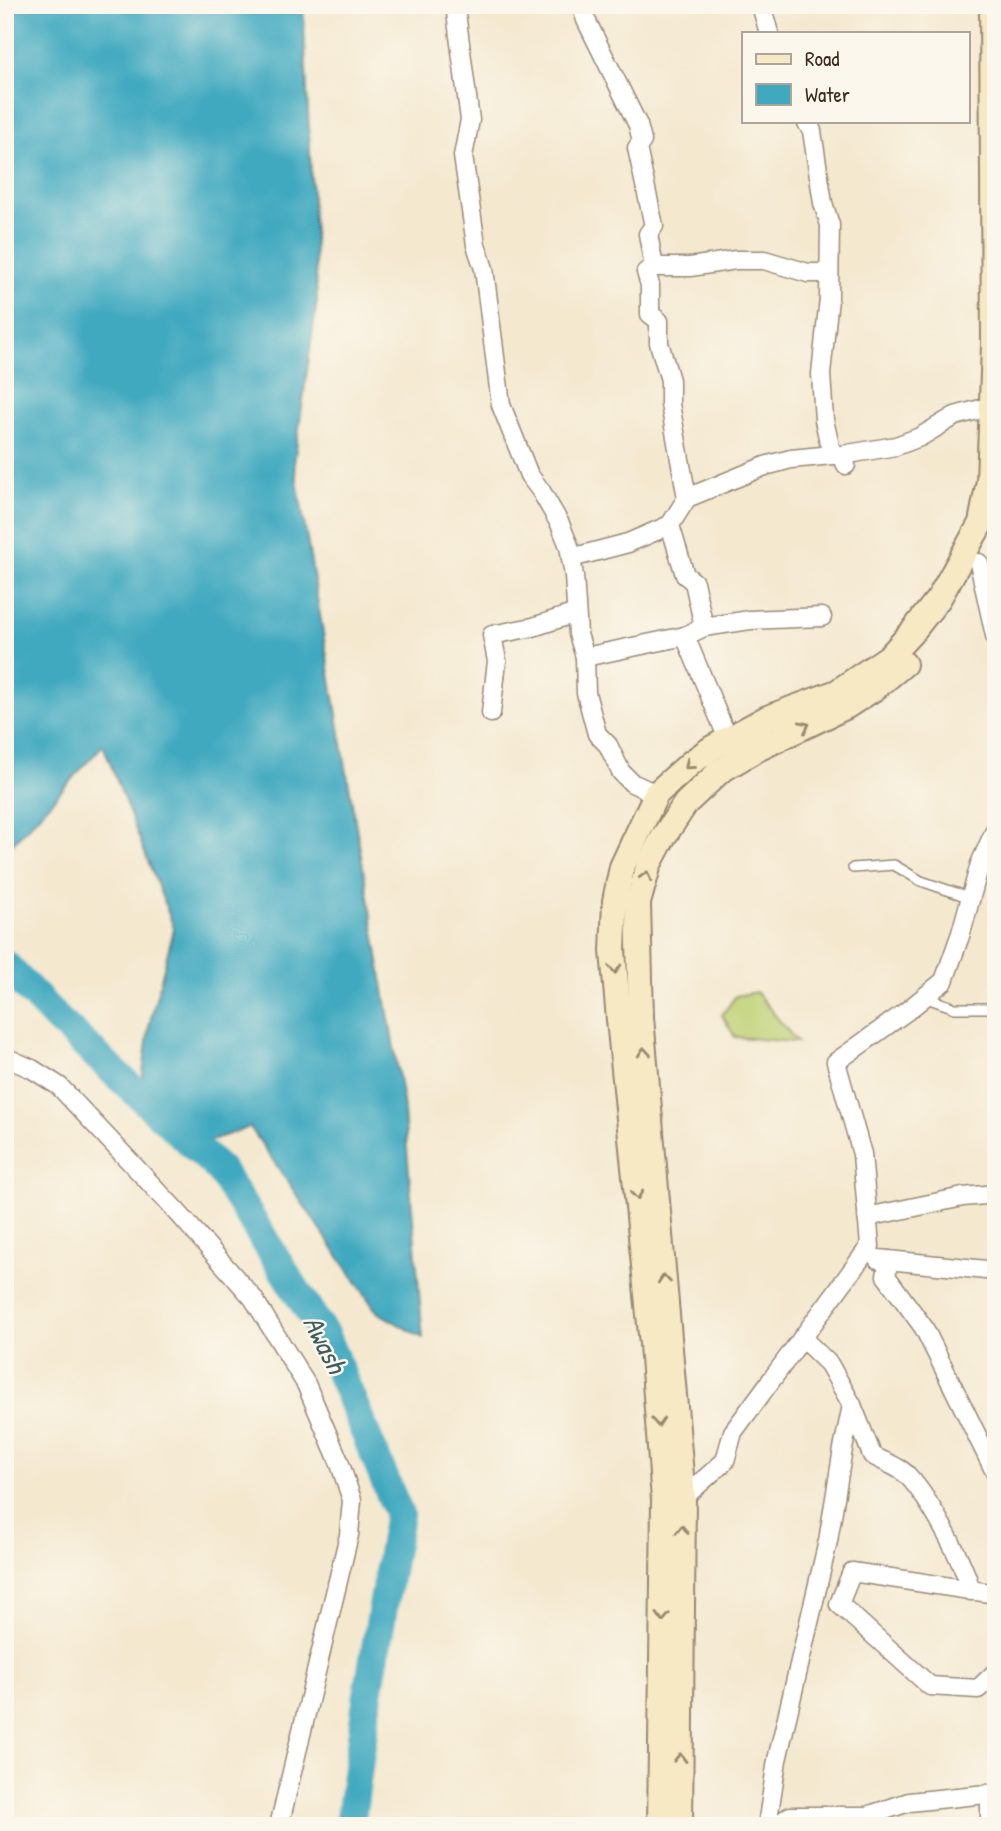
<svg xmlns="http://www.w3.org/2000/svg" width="1001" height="1831" font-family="'Patrick Hand',sans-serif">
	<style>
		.green { fill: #bdd073; stroke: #7c7d48; stroke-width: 2 }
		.water { fill: #40a9c0; stroke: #3e6a6f; stroke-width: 2 }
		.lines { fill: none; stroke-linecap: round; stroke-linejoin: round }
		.river { stroke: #40a9c0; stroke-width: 30 }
		.lane-casing { stroke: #988976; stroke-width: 12 }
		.street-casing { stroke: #988976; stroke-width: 21 }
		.secondary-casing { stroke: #988976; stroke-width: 28 }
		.lane { stroke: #fff; stroke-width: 9 }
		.street { stroke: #fff; stroke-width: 18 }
		.secondary { stroke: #f6e9c3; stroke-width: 24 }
		.oneway { stroke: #988a70 }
		.labels { text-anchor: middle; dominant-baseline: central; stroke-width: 5; stroke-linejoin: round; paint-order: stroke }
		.water-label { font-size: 28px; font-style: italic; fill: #3d5d5f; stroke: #fbf7ec }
	</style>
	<rect width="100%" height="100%" fill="#fbf7ec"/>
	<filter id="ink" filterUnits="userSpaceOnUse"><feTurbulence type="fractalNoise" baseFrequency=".0143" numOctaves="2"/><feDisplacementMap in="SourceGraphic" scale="14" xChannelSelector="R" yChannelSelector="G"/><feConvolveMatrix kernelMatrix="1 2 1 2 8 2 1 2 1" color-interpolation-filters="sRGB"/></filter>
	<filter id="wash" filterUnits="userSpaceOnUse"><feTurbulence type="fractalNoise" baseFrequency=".00686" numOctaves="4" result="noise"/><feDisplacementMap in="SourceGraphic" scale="28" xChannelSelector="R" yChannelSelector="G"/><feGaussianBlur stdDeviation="1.57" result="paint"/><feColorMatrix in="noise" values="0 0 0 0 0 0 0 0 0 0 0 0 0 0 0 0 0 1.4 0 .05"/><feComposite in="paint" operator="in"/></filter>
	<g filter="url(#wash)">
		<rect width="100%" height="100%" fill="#f4e8cf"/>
		<path class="green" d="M756,992L797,1042L735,1037L722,1015L736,996Z"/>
		<path class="water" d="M5,5H303L317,301L294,463L403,1101L423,1338L377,1312L250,1127L194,1146L140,1096L149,1026L174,928L103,745L5,852Z"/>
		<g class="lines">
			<path class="river" d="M5,965L59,1021L220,1170L325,1336L399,1514L368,1694L350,1826"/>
		</g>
	</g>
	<g filter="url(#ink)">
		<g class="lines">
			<defs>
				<g id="lane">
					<path d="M853,868L894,865L921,881L971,898"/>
					<path d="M924,997L955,1008H996"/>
				</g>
				<g id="street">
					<path d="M455,5L470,120L463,156L476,245L484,269L501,405L529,475L541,491L560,524L569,546L574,576L578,634L585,657L586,693L597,734L608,745L621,772L632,783L656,794"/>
					<path d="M581,5L586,20L638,125L642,141L637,148L654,226L648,234L654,267H690L736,260H764L808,273H829"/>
					<path d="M761,5L769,33"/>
					<path d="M806,121L812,131L823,203L830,225L829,298L821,374L824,420L832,455H842L846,465"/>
					<path d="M654,267L646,272L650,285V314L659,321V343L670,380V404L687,498"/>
					<path d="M842,455L896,446L920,437L955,416L992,406"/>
					<path d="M571,558L628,543L670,525"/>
					<path d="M979,563L996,640"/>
					<path d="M704,627L750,620L822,617"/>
					<path d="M685,636L704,627L694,582L685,575L670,525L687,498L765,466L791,459L832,455"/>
					<path d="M585,657L685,636L728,739"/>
					<path d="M491,713L497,661L492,635L533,627L576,613"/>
					<path d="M5,1057L32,1069L59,1086L180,1215L253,1298L306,1384L339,1461L352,1500L349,1535L279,1826"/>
					<path d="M867,1217L963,1197L996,1194"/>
					<path d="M878,1259L996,1271"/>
					<path d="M889,1260L886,1276L924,1328L996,1474"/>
					<path d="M802,1338L829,1364L852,1405L872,1455C883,1462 901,1467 909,1477C930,1500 964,1562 971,1591"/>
					<path d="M683,1498L725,1461L733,1432L870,1246L862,1154L836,1062L907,1011L944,981L961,933L980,864L996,828"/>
					<path d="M996,1594L852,1572L839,1604L930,1686L978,1689L996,1672"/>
					<path d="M767,1826L777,1760L828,1541L843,1449L852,1405"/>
					<path d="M776,1826L790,1816H867L909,1802L996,1793"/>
					<path d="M990,1826V1795"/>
				</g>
				<g id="secondary">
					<path d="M660,1826L664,1500L652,1344L619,1020L613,951L615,901L622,867L656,794L692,762L712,748L767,718L837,692L890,656L913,631L939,598L981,523L989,481L994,345L992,5"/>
					<path d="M680,1826L683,1498L641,1017L638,903L649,864L664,836L686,803L720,771L755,750L847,706L875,688L904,664"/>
				</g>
			</defs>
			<use href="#lane" class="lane-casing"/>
			<use href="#street" class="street-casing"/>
			<use href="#secondary" class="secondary-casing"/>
			<use href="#lane" class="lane"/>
			<use href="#street" class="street"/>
			<use href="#secondary" class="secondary"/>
		</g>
		<defs><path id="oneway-chevron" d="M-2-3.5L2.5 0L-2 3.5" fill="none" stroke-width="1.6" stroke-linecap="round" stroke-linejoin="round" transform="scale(1.75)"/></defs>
		<g class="oneway">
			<use href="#oneway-chevron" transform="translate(805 726) rotate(-25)"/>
			<use href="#oneway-chevron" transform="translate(689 765) rotate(140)"/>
			<use href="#oneway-chevron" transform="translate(646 876) rotate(-74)"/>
			<use href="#oneway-chevron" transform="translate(615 969) rotate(86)"/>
			<use href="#oneway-chevron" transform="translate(644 1052) rotate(-95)"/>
			<use href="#oneway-chevron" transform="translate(637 1195) rotate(84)"/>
			<use href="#oneway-chevron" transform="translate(664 1279) rotate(-95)"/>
			<use href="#oneway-chevron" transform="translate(658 1422) rotate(86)"/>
			<use href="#oneway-chevron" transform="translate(682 1530) rotate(-89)"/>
			<use href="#oneway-chevron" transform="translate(663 1617) rotate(91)"/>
			<use href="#oneway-chevron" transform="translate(680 1758) rotate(-89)"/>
		</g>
	</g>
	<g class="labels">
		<g class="water-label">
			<text transform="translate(325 1344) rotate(63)">Awash</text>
		</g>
	</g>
	<rect width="1001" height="1831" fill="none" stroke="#fbf7ec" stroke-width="28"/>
	<rect x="742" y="32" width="228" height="91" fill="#fbf7ec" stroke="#aea59a" stroke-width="2"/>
	<rect x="756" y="54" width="35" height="10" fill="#f6e9c3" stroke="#aea59a" stroke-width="2"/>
	<text x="805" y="66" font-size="21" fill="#3b2a1e">Road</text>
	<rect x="756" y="84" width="35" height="21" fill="#40a9c0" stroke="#aea59a" stroke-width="2"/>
	<text x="805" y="102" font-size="21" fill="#3b2a1e">Water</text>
</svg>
